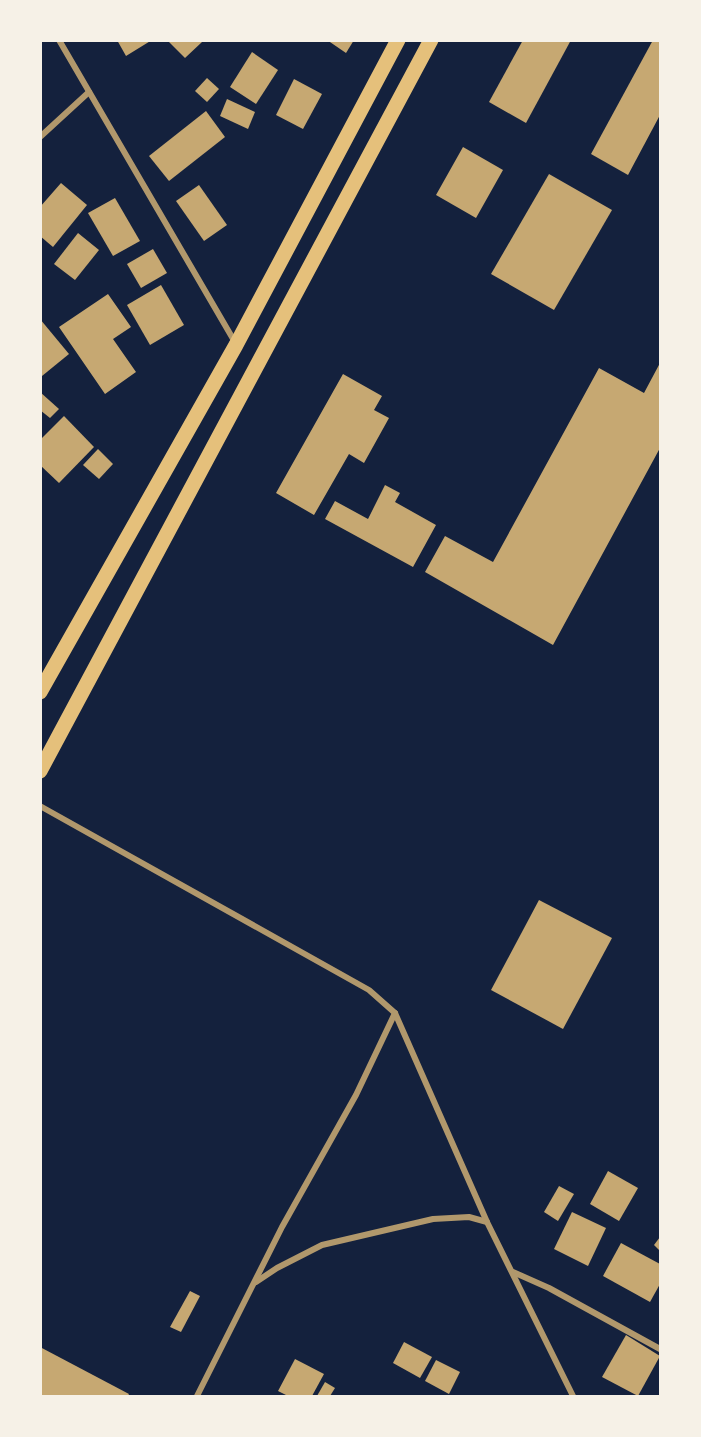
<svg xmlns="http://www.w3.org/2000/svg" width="701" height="1437" font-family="'IBM Plex Sans',sans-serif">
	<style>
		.building { fill: #c6a872 }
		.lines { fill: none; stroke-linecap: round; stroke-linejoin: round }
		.minor { stroke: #b1986c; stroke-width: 6 }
		.primary { stroke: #e5c07b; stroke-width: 15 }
	</style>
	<rect width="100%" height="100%" fill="#14213d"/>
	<g class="building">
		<path d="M117,40H152L126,56Z"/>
		<path d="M167,40H201L202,42L185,58Z"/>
		<path d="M327,40H354L346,53Z"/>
		<path d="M523,40H571L526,123L489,102Z"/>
		<path d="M653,40H660V115L628,175L591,154Z"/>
		<path d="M252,52L278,70L256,104L230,87Z"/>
		<path d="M207,78L219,89L207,102L195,91Z"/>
		<path d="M294,79L322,94L303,129L276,115Z"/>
		<path d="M227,99L255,112L248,129L220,116Z"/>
		<path d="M206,111L225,137L169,181L149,156Z"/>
		<path d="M463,147L503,170L476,218L436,195Z"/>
		<path d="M549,174L612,210L554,310L491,274Z"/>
		<path d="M61,183L87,205L53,247L40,236V207Z"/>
		<path d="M199,185L227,225L204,241L176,201Z"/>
		<path d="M115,198L140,241L113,256L88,213Z"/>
		<path d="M78,233L99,250L75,280L54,264Z"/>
		<path d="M153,249L167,273L141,288L127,264Z"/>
		<path d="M161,285L184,325L150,345L127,305Z"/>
		<path d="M108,294L131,327L113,339L136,372L105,394L59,327Z"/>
		<path d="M40,319L69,354L42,376L40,374Z"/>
		<path d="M660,363V448L553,645L425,572L445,536L493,562L599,368L644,393Z"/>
		<path d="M343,374L382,396L374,410L389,418L364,463L349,454L314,515L276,493Z"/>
		<path d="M40,392L59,409L50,418L40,410Z"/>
		<path d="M64,416L94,447L59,483L40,465V440Z"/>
		<path d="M98,449L113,464L99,479L83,465Z"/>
		<path d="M385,485L400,493L395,502L436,525L413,567L325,519L335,501L368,519Z"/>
		<path d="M539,900L612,938L563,1029L491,990Z"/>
		<path d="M608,1171L638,1188L619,1221L590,1204Z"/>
		<path d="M559,1186L574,1194L558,1221L544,1212Z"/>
		<path d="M572,1212L606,1228L588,1266L554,1249Z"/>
		<path d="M660,1237V1251L654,1245Z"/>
		<path d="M621,1243L660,1264V1284L650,1302L603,1276Z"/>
		<path d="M190,1291L200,1296L181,1332L170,1327Z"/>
		<path d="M626,1335L660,1356L638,1396L602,1377Z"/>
		<path d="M404,1342L432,1357L420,1378L393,1363Z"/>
		<path d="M40,1347L129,1394L128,1396H40Z"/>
		<path d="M295,1359L324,1374L312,1396H288L278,1391Z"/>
		<path d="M436,1360L460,1372L449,1394L425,1381Z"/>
		<path d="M325,1382L335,1388L330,1396H317Z"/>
	</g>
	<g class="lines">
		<g class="minor">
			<path d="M59,40L236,344"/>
			<path d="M40,137L89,92"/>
			<path d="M40,806L369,990L395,1013L487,1222L573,1396"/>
			<path d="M513,1272L549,1288L660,1349"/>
			<path d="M256,1282L277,1268L322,1245L433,1219L469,1217L487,1222"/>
			<path d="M197,1396L282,1227L356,1095L395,1013"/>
		</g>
		<g class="primary">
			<path d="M40,692L236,345L398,40"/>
			<path d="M40,771L431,40"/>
		</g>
	</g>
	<rect width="701" height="1437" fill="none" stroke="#f6f1e7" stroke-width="84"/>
</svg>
